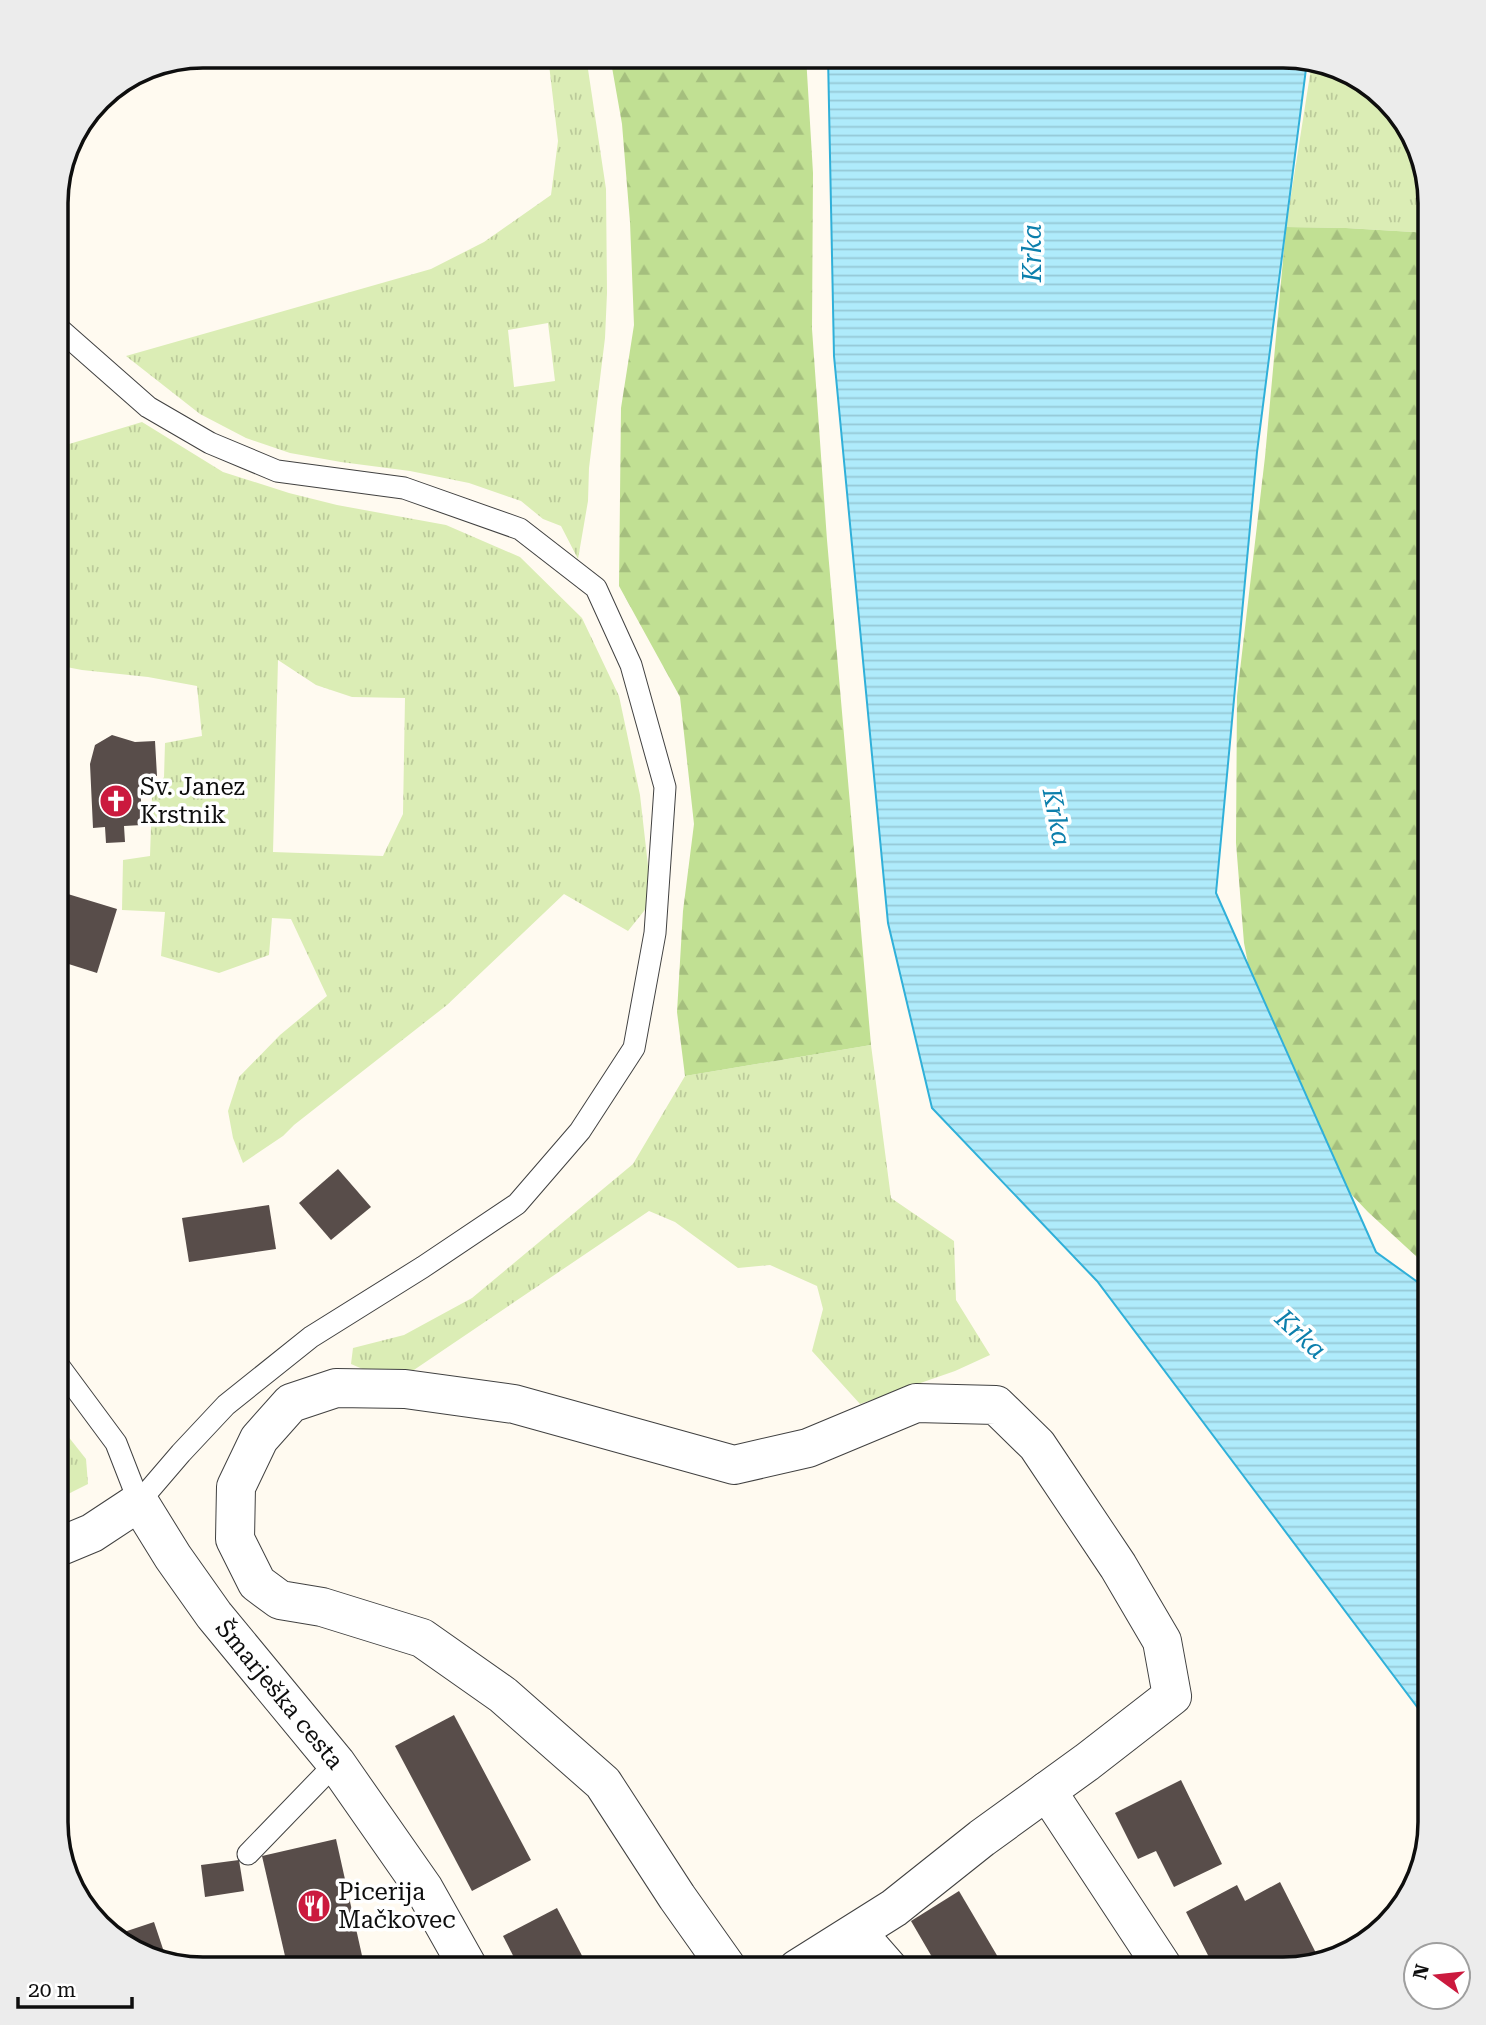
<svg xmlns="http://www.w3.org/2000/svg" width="1486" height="2025" font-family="'Roboto Serif',serif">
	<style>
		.grass { fill: url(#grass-tufts); fill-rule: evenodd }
		.forest { fill: url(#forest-firs) }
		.water { fill: url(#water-rules); stroke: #30b0d9; stroke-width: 2 }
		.building { fill: #584d4a }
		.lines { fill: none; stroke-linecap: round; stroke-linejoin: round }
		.service-casing { stroke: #414141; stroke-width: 23 }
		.minor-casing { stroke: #414141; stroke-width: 40 }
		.tertiary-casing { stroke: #414141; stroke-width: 40 }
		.service { stroke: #fff; stroke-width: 21 }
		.minor { stroke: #fff; stroke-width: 38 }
		.tertiary { stroke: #fff; stroke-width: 38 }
		.labels { text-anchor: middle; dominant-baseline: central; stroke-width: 7; stroke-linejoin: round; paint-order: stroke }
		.poi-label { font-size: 24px; fill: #0e0e0e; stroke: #fff; text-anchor: start }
		.street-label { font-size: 24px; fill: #0e0e0e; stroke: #fff }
		.water-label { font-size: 26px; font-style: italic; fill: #0c7fac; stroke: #fff }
		.rim { fill: none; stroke: #0e0e0e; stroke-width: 3.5 }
	</style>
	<defs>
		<pattern id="grass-tufts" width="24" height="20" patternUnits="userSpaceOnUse" patternTransform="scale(1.75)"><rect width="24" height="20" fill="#dbedb5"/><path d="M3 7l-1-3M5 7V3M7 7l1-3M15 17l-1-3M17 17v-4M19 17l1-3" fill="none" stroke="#bbca9a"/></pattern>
		<pattern id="forest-firs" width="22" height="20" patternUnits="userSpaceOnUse" patternTransform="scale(1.75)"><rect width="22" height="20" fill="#c1e093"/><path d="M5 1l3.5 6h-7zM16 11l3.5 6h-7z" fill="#a5bf7e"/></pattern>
		<pattern id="water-rules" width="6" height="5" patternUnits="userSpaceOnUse" patternTransform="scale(1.75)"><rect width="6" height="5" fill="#afebfb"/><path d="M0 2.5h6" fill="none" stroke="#95c8d6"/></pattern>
	</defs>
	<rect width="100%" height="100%" fill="#fffaf0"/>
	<g class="grass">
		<path d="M548,56H586L606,189L607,293L605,338L589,468L588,501L578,559L561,526L543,519L521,501L469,483L410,471L341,462L290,453L246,438L200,414L126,356L431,269L484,242L551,195L558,141ZM548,323L555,381L514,387L508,330Z"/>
		<path d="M1312,62L1357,76L1410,129L1430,203V233L1346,228L1286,227Z"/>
		<path d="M142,422L223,472L289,493L337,505L446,525L520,557L582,618L619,696L640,795L652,901L628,931L564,894L447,1005L294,1125L283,1136L243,1163L233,1138L228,1111L239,1077L280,1035L327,996L291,919L272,918L269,955L219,973L161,956L165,912L122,910L123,860L150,856L152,797L164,777L165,743L202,736L197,686L148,677L82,670L56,665V448ZM278,660L316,685L352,697L405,698L403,814L383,856L273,852Z"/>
		<path d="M871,1045L891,1198L954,1241L956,1300L990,1355L955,1371L860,1404L812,1351L823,1309L817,1286L770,1265L738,1268L675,1222L649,1211L402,1378L372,1373L351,1364L353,1348L404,1335L472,1298L633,1164L685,1076Z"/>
		<path d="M56,1421L86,1459L88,1484L56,1500Z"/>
	</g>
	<g class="forest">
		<path d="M610,56H806L813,173L812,329L827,540L871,1045L685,1076L677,1012L683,911L694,824L680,697L619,586L621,408L634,325L630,222L622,124Z"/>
		<path d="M1286,227L1346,228L1430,233V1269L1368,1212L1315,1156L1270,1075L1244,943L1236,843L1237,696L1265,457Z"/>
	</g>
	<path class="water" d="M828,56H1292L1307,61L1257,452L1216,893L1376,1252L1430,1291V1724L1097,1281L932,1108L888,923L834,356Z"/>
	<g class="building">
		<path d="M112,735L135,742L155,741L157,776H140L142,825L124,826L125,842L106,843L105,827L93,828L90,764L95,745Z"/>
		<path d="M58,891L117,909L97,973L56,960V897Z"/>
		<path d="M338,1169L371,1207L331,1240L299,1203Z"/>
		<path d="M269,1205L276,1249L189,1262L182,1218Z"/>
		<path d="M454,1715L531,1860L472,1891L395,1746Z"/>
		<path d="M1181,1780L1222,1864L1174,1887L1156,1851L1138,1859L1115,1813Z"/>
		<path d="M336,1839L365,1969H288L262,1856Z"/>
		<path d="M239,1860L244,1891L205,1897L201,1865Z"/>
		<path d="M1280,1882L1318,1957L1306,1963L1283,1969H1215L1186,1912L1237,1885L1245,1901Z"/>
		<path d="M959,1891L1005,1969H939L911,1921Z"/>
		<path d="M557,1908L589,1969H520L503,1936Z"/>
		<path d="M154,1922L167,1961L129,1949L115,1935Z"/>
	</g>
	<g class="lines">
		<defs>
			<g id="service">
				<path d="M56,326L148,407L210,443L277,471L404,488L520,529L596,588L631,665L665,787L655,933L634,1048L580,1131L517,1204L423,1267L311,1337L226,1405L181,1453L139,1502"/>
				<path d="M56,1362L116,1443L139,1502"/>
				<path d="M248,1854L336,1763"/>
			</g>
			<g id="minor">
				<path d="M1047,1791L1164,1969"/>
				<path d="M868,1945L889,1969"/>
				<path d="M728,1969L677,1897L603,1783L503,1695L422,1638L322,1607L280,1600L257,1583L235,1539L236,1487L259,1439L291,1403L336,1388L405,1389L514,1404L734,1465L808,1448L916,1403L996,1405L1037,1445L1118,1566L1162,1641L1172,1696L1087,1762L982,1838L894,1908L797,1969"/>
			</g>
			<g id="tertiary">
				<path id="s1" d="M56,1548L92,1533L139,1502L173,1557L214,1615L336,1763L424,1889L469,1969"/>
			</g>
		</defs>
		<use href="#service" class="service-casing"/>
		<use href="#minor" class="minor-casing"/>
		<use href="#tertiary" class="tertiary-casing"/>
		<use href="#service" class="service"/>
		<use href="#minor" class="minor"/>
		<use href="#tertiary" class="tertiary"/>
	</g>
	<defs>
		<symbol id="church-disc" viewBox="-11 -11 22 22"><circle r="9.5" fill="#cb1a3e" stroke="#fff"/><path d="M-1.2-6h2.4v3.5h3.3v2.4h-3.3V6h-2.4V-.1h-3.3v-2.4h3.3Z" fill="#fff"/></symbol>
		<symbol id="restaurant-disc" viewBox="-11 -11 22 22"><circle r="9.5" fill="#cb1a3e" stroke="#fff"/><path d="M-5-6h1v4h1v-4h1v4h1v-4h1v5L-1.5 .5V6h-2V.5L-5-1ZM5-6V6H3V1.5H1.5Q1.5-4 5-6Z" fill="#fff"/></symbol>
	</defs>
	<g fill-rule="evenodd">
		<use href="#church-disc" x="97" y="782" width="38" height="38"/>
		<use href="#restaurant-disc" x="295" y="1887" width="38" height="38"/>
	</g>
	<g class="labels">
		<g class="poi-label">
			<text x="140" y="787">Sv. Janez<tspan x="140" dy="28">Krstnik</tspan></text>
			<text x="338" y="1892">Picerija<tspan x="338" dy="28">Mačkovec</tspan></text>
		</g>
		<g class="street-label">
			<text stroke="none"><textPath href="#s1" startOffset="334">Šmarješka cesta</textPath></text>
		</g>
		<g class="water-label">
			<text transform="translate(1032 253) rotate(-90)">Krka</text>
			<text transform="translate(1057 817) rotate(79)">Krka</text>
			<text transform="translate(1301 1334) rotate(43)">Krka</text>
		</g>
	</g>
	<path d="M0 0H1486V2025H0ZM203 68H1283A135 135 0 0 1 1418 203V1822A135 135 0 0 1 1283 1957H203A135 135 0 0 1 68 1822V203A135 135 0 0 1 203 68Z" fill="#ececec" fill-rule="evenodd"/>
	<path class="rim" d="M203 68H1283A135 135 0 0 1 1418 203V1822A135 135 0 0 1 1283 1957H203A135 135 0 0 1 68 1822V203A135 135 0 0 1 203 68Z"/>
	<g transform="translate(1437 1976) rotate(285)"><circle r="33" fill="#ffffff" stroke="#9f9f9f" stroke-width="2"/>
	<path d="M0-5L12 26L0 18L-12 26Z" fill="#cb1a3e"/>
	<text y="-10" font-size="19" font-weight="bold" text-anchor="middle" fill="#0e0e0e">N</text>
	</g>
	<path d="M18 1997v10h114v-10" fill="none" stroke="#0e0e0e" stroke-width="3.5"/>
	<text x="28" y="1997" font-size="21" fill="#0e0e0e" stroke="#ffffff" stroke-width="5" paint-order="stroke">20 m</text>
</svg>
